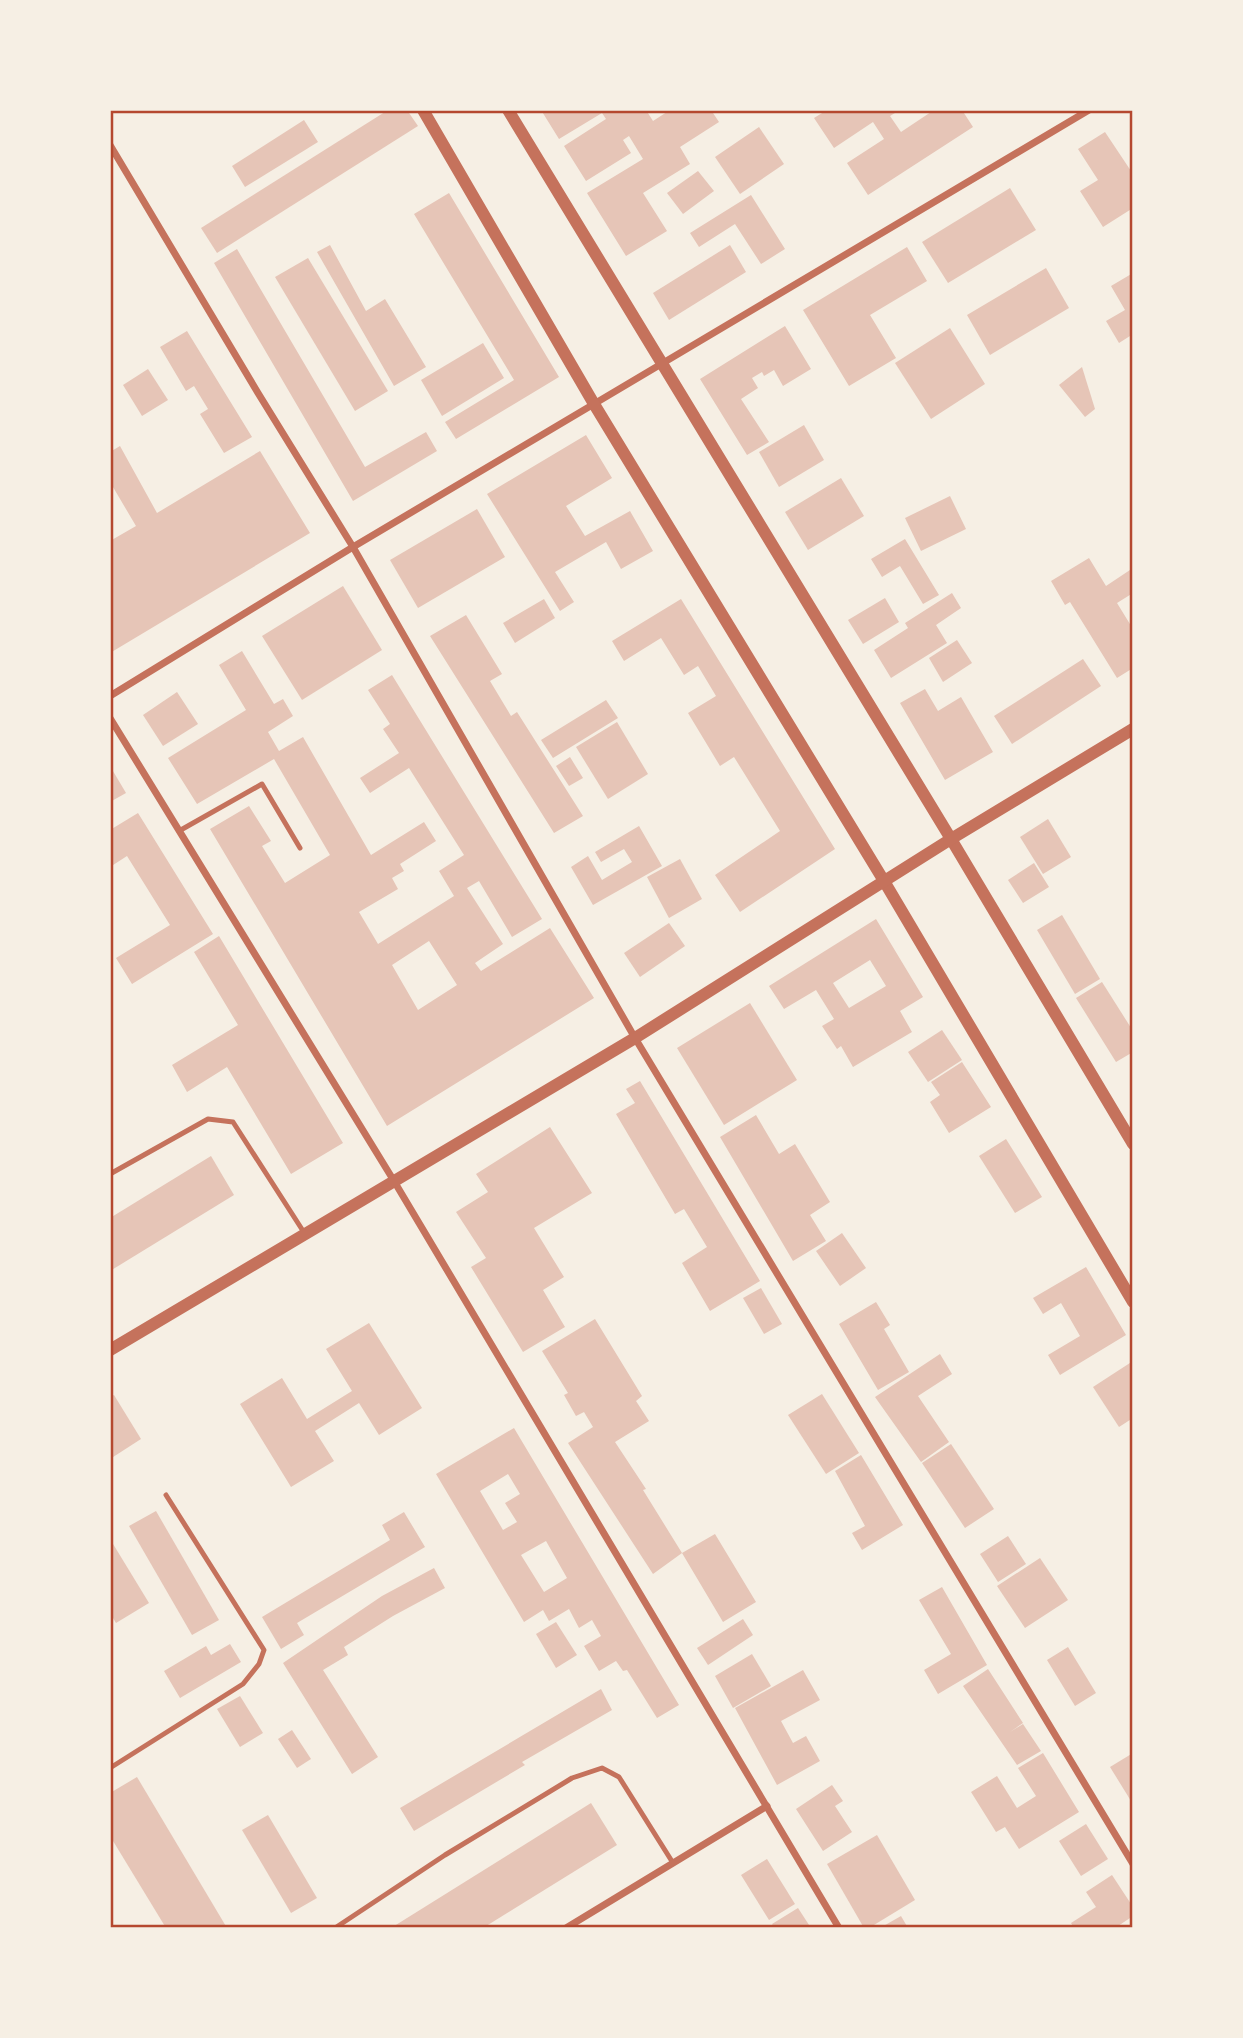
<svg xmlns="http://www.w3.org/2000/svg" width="1243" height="2038" font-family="'Source Serif 4',serif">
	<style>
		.building { fill: #e6c5b7; fill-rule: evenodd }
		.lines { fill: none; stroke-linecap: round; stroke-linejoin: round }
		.service { stroke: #c5725c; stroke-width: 5 }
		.minor { stroke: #c5725c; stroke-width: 7 }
		.tertiary { stroke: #c5725c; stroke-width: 12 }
		.neatline { fill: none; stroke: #b5482f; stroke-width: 2.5 }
	</style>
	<rect width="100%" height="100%" fill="#f6efe4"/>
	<g class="building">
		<path d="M388,110H407L418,126L217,253L201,228Z"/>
		<path d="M541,110H646L653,121L670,110H711L719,122L680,147L690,164L643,193L667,231L626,256L587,193L643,159L629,136L623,140L631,153L586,181L564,146L606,119L602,113L559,139Z"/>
		<path d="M827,110H900L890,116L901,132L934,110H962L973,127L868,195L847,163L884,139L873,122L834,148L814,118Z"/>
		<path d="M304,120L318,142L245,187L232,166Z"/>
		<path d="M759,127L784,164L740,194L715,157Z"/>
		<path d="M1105,132L1133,174V208L1103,227L1080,191L1098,180L1078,149Z"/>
		<path d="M698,171L714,191L683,214L667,193Z"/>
		<path d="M1010,188L1036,230L948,283L922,242Z"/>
		<path d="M449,193L559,377L456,439L445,422L514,380L414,214Z"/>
		<path d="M751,195L785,249L761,264L735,224L699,247L690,233Z"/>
		<path d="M330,245L366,311L385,299L426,367L394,386L317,252Z"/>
		<path d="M730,245L746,272L669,320L653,293Z"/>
		<path d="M907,247L927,281L870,315L896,358L849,386L803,310Z"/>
		<path d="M237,249L365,467L426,432L437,451L353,501L214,263Z"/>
		<path d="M308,258L388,391L355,411L275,277Z"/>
		<path d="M1046,268L1069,308L990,355L967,315Z"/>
		<path d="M1133,273V341L1130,336L1119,343L1106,321L1125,310L1111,286Z"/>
		<path d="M785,326L811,369L783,386L774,370L764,376L762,372L752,378L758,388L741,399L769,442L747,455L700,379Z"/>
		<path d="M950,328L985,384L931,419L895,363Z"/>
		<path d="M187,331L252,437L224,453L200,414L208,409L194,386L186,391L160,347Z"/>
		<path d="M483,343L504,378L442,416L421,380Z"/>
		<path d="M1082,367L1095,409L1085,417L1059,385Z"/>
		<path d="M148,369L168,400L142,416L123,385Z"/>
		<path d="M804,425L824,460L779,487L759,452Z"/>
		<path d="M586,435L612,478L566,506L585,536L630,511L653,551L621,569L606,542L555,572L574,602L560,611L487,494Z"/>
		<path d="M120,446L157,513L260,451L310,533L110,653V541L136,526L110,482V452Z"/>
		<path d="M841,478L864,516L808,550L785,512Z"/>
		<path d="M950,496L966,529L921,551L905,518Z"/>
		<path d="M477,509L505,557L418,608L390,560Z"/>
		<path d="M905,539L939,595L923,604L900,566L882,577L871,559Z"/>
		<path d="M1089,558L1106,586L1133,568V593L1117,603L1133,629V668L1117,678L1070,602L1065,605L1051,581Z"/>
		<path d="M343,586L382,650L302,700L262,636Z"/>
		<path d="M952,593L961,608L936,625L947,643L891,678L874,650L908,628L905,623Z"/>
		<path d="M885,598L899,622L863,644L848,620Z"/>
		<path d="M544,599L555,618L515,643L503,623Z"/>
		<path d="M681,599L835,849L740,912L715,875L780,831L734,757L720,766L688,713L716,696L698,666L684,675L661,638L624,661L612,641Z"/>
		<path d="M466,615L502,674L490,681L511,716L517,712L583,816L554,833L430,636Z"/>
		<path d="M957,640L972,663L943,682L929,658Z"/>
		<path d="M242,651L274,704L283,699L293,716L268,732L279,751L303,737L371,855L424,822L436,841L400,864L404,871L392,878L398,889L359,912L378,944L454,896L439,871L464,855L409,768L370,793L360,778L399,753L383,729L390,724L368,690L392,675L542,919L512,937L479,881L467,888L503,944L475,963L481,971L550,928L594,998L387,1126L210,829L249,806L271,841L262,846L285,883L330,855L274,759L197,804L168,758L246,710L219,665ZM429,941L457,985L418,1010L392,965Z"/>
		<path d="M1083,659L1101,686L1012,744L994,716Z"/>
		<path d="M925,689L938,711L961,697L993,752L945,780L900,703Z"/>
		<path d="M177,692L198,724L163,746L143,715Z"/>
		<path d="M606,700L618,718L553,758L541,740Z"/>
		<path d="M617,722L648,774L608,799L576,747Z"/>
		<path d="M570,757L583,778L569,786L556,766Z"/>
		<path d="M110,766L126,793L110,802Z"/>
		<path d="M138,813L213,934L132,984L116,958L170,925L127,856L110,867V830Z"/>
		<path d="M1048,819L1071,857L1043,874L1020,837Z"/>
		<path d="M639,826L662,866L593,905L571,867L588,856L602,880L632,862L624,849L601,862L595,852Z"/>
		<path d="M680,859L702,899L669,918L647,877Z"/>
		<path d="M1034,863L1049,887L1023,903L1008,880Z"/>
		<path d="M1062,915L1100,979L1075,994L1037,930Z"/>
		<path d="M876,919L923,997L900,1011L912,1032L853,1067L841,1046L837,1049L822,1026L834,1019L816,990L784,1009L769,986ZM870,960L886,986L849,1008L833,983Z"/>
		<path d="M669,923L685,946L640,977L624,953Z"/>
		<path d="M219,936L343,1143L291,1174L227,1067L187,1092L172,1065L238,1025L194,952Z"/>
		<path d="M1102,982L1133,1031V1052L1116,1062L1076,998Z"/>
		<path d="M750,1003L797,1080L724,1125L677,1048Z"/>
		<path d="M942,1030L962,1060L928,1082L908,1052Z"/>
		<path d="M962,1062L991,1107L949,1133L930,1102L940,1095L931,1082Z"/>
		<path d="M640,1081L760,1281L710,1311L682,1263L707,1247L684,1209L675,1214L616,1114L635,1103L626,1089Z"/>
		<path d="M756,1115L779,1154L795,1144L830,1202L810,1215L826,1241L793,1261L720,1137Z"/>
		<path d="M550,1127L592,1193L534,1228L564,1277L543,1290L565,1327L523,1352L471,1267L486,1258L456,1212L488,1192L476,1174Z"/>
		<path d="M1006,1139L1042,1197L1015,1213L979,1156Z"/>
		<path d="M211,1156L234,1195L110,1271V1218Z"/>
		<path d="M842,1233L866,1268L840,1286L816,1251Z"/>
		<path d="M1086,1267L1126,1335L1060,1375L1048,1355L1080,1336L1061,1303L1043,1314L1033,1298Z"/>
		<path d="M761,1288L782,1324L764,1334L743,1298Z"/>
		<path d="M876,1302L890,1325L884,1329L909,1372L878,1390L839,1324Z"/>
		<path d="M595,1319L642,1396L636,1401L649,1421L615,1442L646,1489L643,1490L682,1553L715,1534L756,1602L723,1622L682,1553L653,1574L568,1443L593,1427L584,1412L576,1416L564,1395L568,1393L542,1351Z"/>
		<path d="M369,1323L422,1408L379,1435L359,1403L315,1431L334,1461L291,1487L240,1404L282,1378L307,1419L352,1391L326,1349Z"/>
		<path d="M940,1354L952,1374L918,1396L949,1442L921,1462L875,1397Z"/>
		<path d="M1133,1361V1418L1119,1427L1093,1387Z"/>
		<path d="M822,1394L859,1453L826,1474L788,1415Z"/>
		<path d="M114,1395L141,1439L110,1459V1397Z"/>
		<path d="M514,1428L679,1705L657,1718L627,1670L623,1671L616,1661L599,1671L584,1646L601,1636L592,1620L579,1628L569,1609L549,1621L543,1610L524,1622L436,1474ZM508,1474L520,1494L505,1503L517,1522L503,1530L480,1491ZM546,1541L567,1578L544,1592L521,1555Z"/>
		<path d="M951,1444L994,1509L965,1528L922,1463Z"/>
		<path d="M861,1455L903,1525L862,1550L852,1533L865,1526L835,1471Z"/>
		<path d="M156,1511L219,1620L192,1635L129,1526Z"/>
		<path d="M404,1512L425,1547L297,1623L304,1635L281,1649L262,1617L390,1540L382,1525Z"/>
		<path d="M1008,1536L1026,1564L998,1582L980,1554Z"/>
		<path d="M110,1539L149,1603L116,1623L110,1613Z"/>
		<path d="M1040,1558L1068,1600L1025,1628L997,1586Z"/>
		<path d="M434,1568L445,1588L393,1616L344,1647L348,1655L323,1670L378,1757L352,1774L283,1663L382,1596Z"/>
		<path d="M942,1587L987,1665L938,1694L924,1670L951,1654L919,1600Z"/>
		<path d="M743,1619L753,1635L708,1665L697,1648Z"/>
		<path d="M556,1622L577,1655L556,1668L536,1634Z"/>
		<path d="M230,1644L241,1662L180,1698L164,1671L206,1646L211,1655Z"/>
		<path d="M1068,1647L1096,1693L1075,1706L1047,1660Z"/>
		<path d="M752,1654L771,1686L733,1708L715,1676Z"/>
		<path d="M988,1669L1023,1723L1010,1732L1023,1724L1041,1751L1017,1765L963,1686Z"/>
		<path d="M803,1670L820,1700L781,1721L793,1743L806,1736L820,1761L777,1785L735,1708Z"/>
		<path d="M601,1689L612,1710L522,1762L525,1765L414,1831L400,1808Z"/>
		<path d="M240,1696L263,1733L240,1747L217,1709Z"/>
		<path d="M292,1730L311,1759L297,1768L278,1739Z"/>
		<path d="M1043,1753L1079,1812L1019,1849L1005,1827L996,1832L971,1792L997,1776L1017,1808L1036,1796L1018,1768Z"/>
		<path d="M1133,1753V1799L1131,1801L1110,1767Z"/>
		<path d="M137,1777L227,1928H166L110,1836V1793Z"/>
		<path d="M832,1785L843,1801L835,1806L852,1832L823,1851L796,1809Z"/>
		<path d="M591,1803L617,1845L483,1928H391Z"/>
		<path d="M268,1815L317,1898L291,1913L242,1830Z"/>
		<path d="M1086,1824L1108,1859L1081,1876L1059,1841Z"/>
		<path d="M877,1835L915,1900L869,1928H864L827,1864Z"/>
		<path d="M767,1859L795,1904L769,1920L741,1875Z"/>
		<path d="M1112,1875L1133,1907V1916L1115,1928H1074L1071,1923L1096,1907L1086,1892Z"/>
		<path d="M798,1908L811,1928H775L772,1924Z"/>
		<path d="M901,1916L908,1928H880Z"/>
	</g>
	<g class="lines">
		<g class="service">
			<path d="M179,831L262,784L300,848"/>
			<path d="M110,1174L208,1119L233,1122L305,1234"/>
			<path d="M110,1768L243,1684L259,1664L264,1650L166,1495"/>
			<path d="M335,1928L445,1855L572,1778L602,1768L619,1777L673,1863"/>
		</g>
		<g class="minor">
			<path d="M110,145L258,393L353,547L635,1038L1133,1864"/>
			<path d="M110,696L353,547L1089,110"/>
			<path d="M110,718L394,1181L839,1928"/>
			<path d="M566,1928L767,1806"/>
		</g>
		<g class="tertiary">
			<path d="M423,110L594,404L884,881L1133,1302"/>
			<path d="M508,110L951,839L1133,1144"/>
			<path d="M110,1350L635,1038L951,839L1133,729"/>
		</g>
	</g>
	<rect width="1243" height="2038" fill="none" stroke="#f6efe4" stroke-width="224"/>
	<rect x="112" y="112" width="1019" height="1814" class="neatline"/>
</svg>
